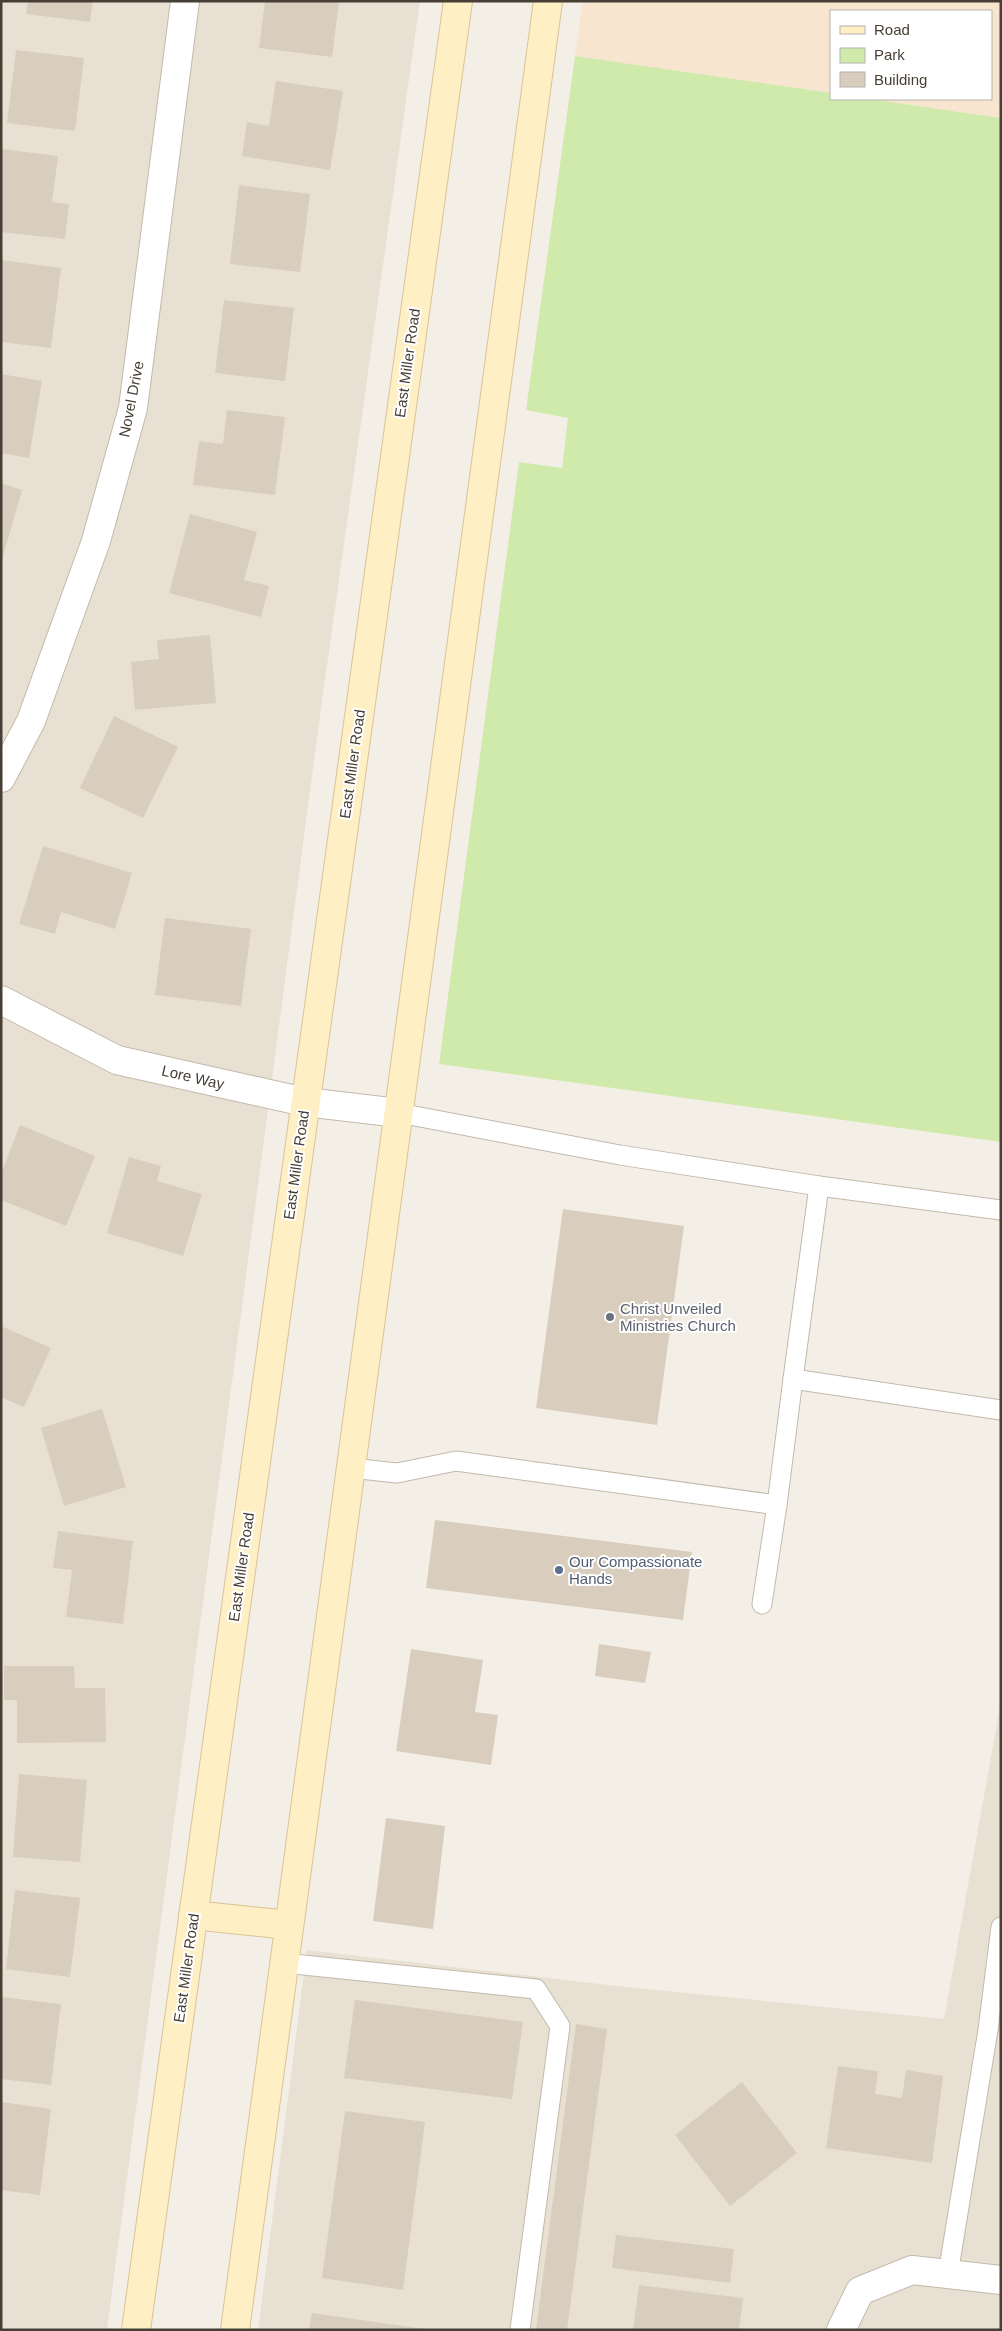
<svg xmlns="http://www.w3.org/2000/svg" width="1002" height="2331" font-family="Arial,sans-serif">
	<style>
		.residential { fill: #e8e1d3 }
		.commercial { fill: #f7e5cf }
		.green { fill: #d0eaac }
		.building { fill: #d9cdbd }
		.lines { fill: none; stroke-linecap: round; stroke-linejoin: round }
		.lane-casing { stroke: #c3b9ab; stroke-width: 21 }
		.street-casing { stroke: #c3b9ab; stroke-width: 30 }
		.secondary-casing { stroke: #d9c495; stroke-width: 30 }
		.lane { stroke: #fff; stroke-width: 19 }
		.street { stroke: #fff; stroke-width: 28 }
		.secondary { stroke: #ffefc4; stroke-width: 28 }
		.worship-dot { fill: #6b7280; stroke: #fff; stroke-width: 2 }
		.service-dot { fill: #5c6f8a; stroke: #fff; stroke-width: 2 }
		.labels { text-anchor: middle; dominant-baseline: central; stroke-width: 4; stroke-linejoin: round; paint-order: stroke }
		.street-label { font-size: 15px; fill: #473f35; stroke: #fff }
		.worship-label { font-size: 15px; fill: #5b616d; stroke: #fff; text-anchor: start }
		.service-label { font-size: 15px; fill: #4e5e75; stroke: #fff; text-anchor: start }
	</style>
	<rect width="100%" height="100%" fill="#f4efe6"/>
	<g class="residential">
		<path d="M1,1H420L319,723L107,2330H1Z"/>
		<path d="M1001,1701V2330H258L307,1950L617,1986L944,2019Z"/>
	</g>
	<path class="commercial" d="M583,1H1001V118L869,99H991V11H831V93L575,56Z"/>
	<path class="green" d="M575,56L831,93V99H869L1001,118V1142L439,1064L519,462L562,468L568,418L526,410Z"/>
	<g class="building">
		<path d="M28,1H93L90,22L26,14Z"/>
		<path d="M265,1H339L332,57L259,48Z"/>
		<path d="M16,50L84,58L75,131L7,123Z"/>
		<path d="M276,81L343,91L330,170L242,156L247,122L269,126Z"/>
		<path d="M1,149L58,156L52,202L69,204L65,239L1,232Z"/>
		<path d="M239,185L310,194L300,272L230,264Z"/>
		<path d="M1,260L61,268L51,348L1,342Z"/>
		<path d="M224,300L294,308L285,381L215,373Z"/>
		<path d="M1,374L42,381L29,458L1,453Z"/>
		<path d="M227,410L285,417L275,495L193,485L199,441L223,444Z"/>
		<path d="M1,483L22,490L2,560H1Z"/>
		<path d="M190,514L257,532L244,580L269,586L261,617L169,593Z"/>
		<path d="M210,635L216,703L135,710L131,662L159,659L157,640Z"/>
		<path d="M114,716L178,747L143,818L80,788Z"/>
		<path d="M43,846L132,873L115,929L61,912L55,934L19,924Z"/>
		<path d="M165,918L251,929L241,1006L155,995Z"/>
		<path d="M20,1125L95,1156L66,1226L1,1200V1174Z"/>
		<path d="M129,1157L161,1166L157,1181L202,1194L183,1256L107,1233Z"/>
		<path d="M563,1209L684,1226L657,1425L536,1408Z"/>
		<path d="M1,1326L51,1348L24,1407L1,1397Z"/>
		<path d="M102,1409L126,1487L64,1506L41,1428Z"/>
		<path d="M435,1520L692,1552L683,1620L426,1588Z"/>
		<path d="M58,1531L133,1541L123,1624L66,1617L72,1570L53,1568Z"/>
		<path d="M599,1644L651,1652L645,1683L595,1676Z"/>
		<path d="M411,1649L483,1660L475,1712L498,1715L491,1765L396,1751Z"/>
		<path d="M4,1666H74L75,1688H105L106,1742L17,1743V1700H4Z"/>
		<path d="M19,1774L87,1780L80,1862L13,1857Z"/>
		<path d="M386,1818L445,1826L433,1929L373,1921Z"/>
		<path d="M15,1890L80,1898L70,1977L6,1969Z"/>
		<path d="M1,1997L61,2004L51,2085L1,2079Z"/>
		<path d="M355,2000L523,2022L512,2099L344,2078Z"/>
		<path d="M576,2024L607,2029L567,2330H536Z"/>
		<path d="M838,2066L878,2071L875,2094L902,2098L906,2070L943,2076L932,2163L826,2148Z"/>
		<path d="M742,2082L797,2153L730,2206L675,2135Z"/>
		<path d="M1,2102L51,2109L40,2195L1,2190Z"/>
		<path d="M345,2111L425,2122L403,2290L322,2278Z"/>
		<path d="M616,2235L734,2249L730,2283L612,2268Z"/>
		<path d="M639,2285L743,2298L739,2330H633Z"/>
		<path d="M312,2313L425,2329V2330H309Z"/>
	</g>
	<g class="lines">
		<defs>
			<g id="lane">
				<path d="M399,1113L620,1155L819,1186L1001,1210"/>
				<path d="M793,1379L819,1186"/>
				<path d="M351,1468L397,1473L456,1461L777,1505L793,1379L1001,1410"/>
				<path d="M762,1604L777,1505"/>
				<path d="M284,1963L536,1989L560,2026L520,2330"/>
				<path d="M948,2274L988,2030L1001,1927"/>
			</g>
			<g id="street">
				<path d="M1,778L31,721L96,541L133,408L185,1"/>
				<path d="M1,1000L117,1060L305,1102L399,1113"/>
				<path d="M841,2330L860,2291L912,2270L1001,2280"/>
			</g>
			<g id="secondary">
				<path d="M193,1915L289,1925"/>
				<path d="M136,2330L458,1"/>
				<path d="M235,2330L548,1"/>
			</g>
		</defs>
		<use href="#lane" class="lane-casing"/>
		<use href="#street" class="street-casing"/>
		<use href="#secondary" class="secondary-casing"/>
		<use href="#lane" class="lane"/>
		<use href="#street" class="street"/>
		<use href="#secondary" class="secondary"/>
	</g>
	<circle class="worship-dot" cx="610" cy="1317" r="5"/>
	<circle class="service-dot" cx="559" cy="1570" r="5"/>
	<g class="labels">
		<g class="street-label">
			<text transform="translate(407 363) rotate(-82)">East Miller Road</text>
			<text transform="translate(131 399) rotate(-79)">Novel Drive</text>
			<text transform="translate(352 764) rotate(-82)">East Miller Road</text>
			<text transform="translate(193 1077) rotate(13)">Lore Way</text>
			<text transform="translate(296 1165) rotate(-82)">East Miller Road</text>
			<text transform="translate(241 1567) rotate(-82)">East Miller Road</text>
			<text transform="translate(186 1968) rotate(-82)">East Miller Road</text>
		</g>
		<g class="worship-label">
			<text x="620" y="1308">Christ Unveiled<tspan x="620" dy="17">Ministries Church</tspan></text>
		</g>
		<g class="service-label">
			<text x="569" y="1561">Our Compassionate<tspan x="569" dy="17">Hands</tspan></text>
		</g>
	</g>
	<rect width="1002" height="2331" fill="none" stroke="#473f35" stroke-width="5"/>
	<rect x="830" y="10" width="162" height="90" fill="#ffffff" stroke="#b5b2ae"/>
	<rect x="840" y="26" width="25" height="8" fill="#ffefc4" stroke="#b5b2ae"/>
	<text x="874" y="35" font-size="15" fill="#473f35">Road</text>
	<rect x="840" y="48" width="25" height="15" fill="#d0eaac" stroke="#b5b2ae"/>
	<text x="874" y="60" font-size="15" fill="#473f35">Park</text>
	<rect x="840" y="72" width="25" height="15" fill="#d9cdbd" stroke="#b5b2ae"/>
	<text x="874" y="85" font-size="15" fill="#473f35">Building</text>
</svg>
